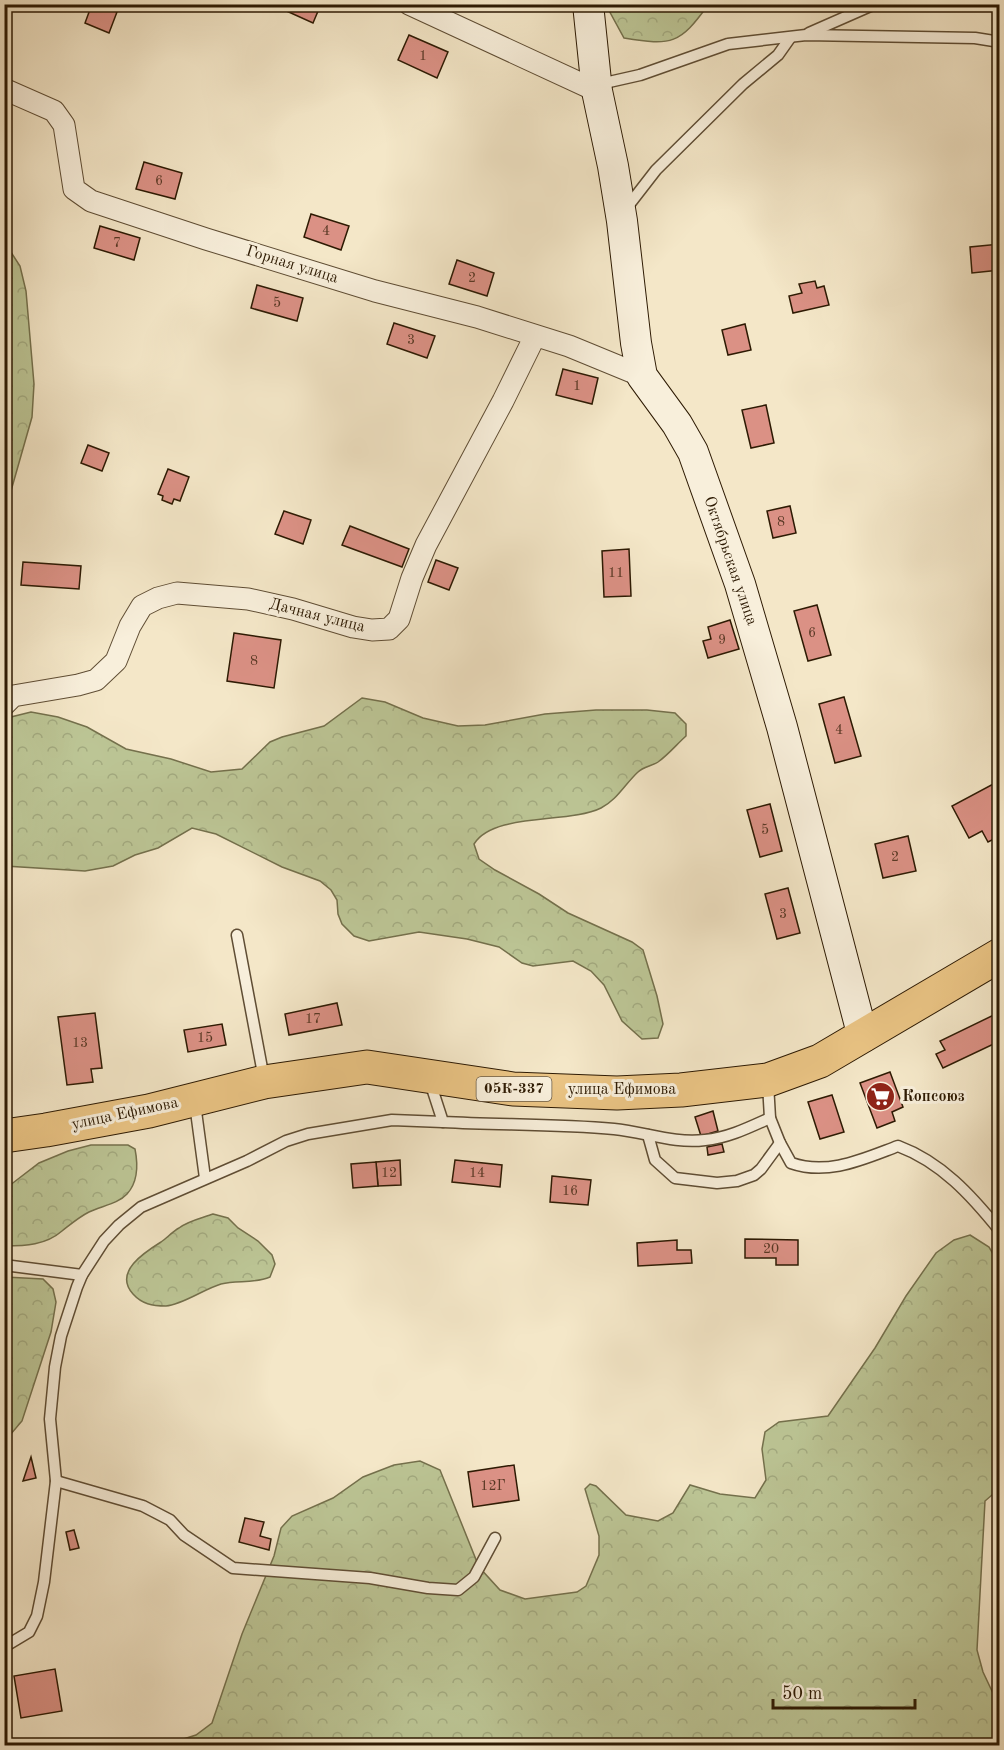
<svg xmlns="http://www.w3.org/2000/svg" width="1004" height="1750" font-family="'Old Standard TT',serif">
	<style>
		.forest { fill: url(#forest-crowns); stroke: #74704c; stroke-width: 1.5 }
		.building { fill: #db9185; stroke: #2d1a03; stroke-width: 1.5 }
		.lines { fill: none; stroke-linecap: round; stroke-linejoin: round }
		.lane-casing { stroke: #5f4d34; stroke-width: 13 }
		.street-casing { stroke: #5f4d34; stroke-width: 23 }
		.secondary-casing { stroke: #2d1a03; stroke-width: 32 }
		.primary-casing { stroke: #2d1a03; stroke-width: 35 }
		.lane { stroke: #f8efdb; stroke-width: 10 }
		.street { stroke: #f8efdb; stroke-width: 21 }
		.secondary { stroke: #f8efdb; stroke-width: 30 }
		.primary { stroke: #eac484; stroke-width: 33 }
		.labels { text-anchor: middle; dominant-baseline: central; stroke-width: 6; stroke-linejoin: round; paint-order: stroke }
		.number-label { font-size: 14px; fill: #583824 }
		.shield { fill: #f8efdb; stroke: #6a5a44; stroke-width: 1.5 }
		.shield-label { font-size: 15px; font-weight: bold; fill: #2d1a03 }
		.street-label { font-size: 16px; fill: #2d1a03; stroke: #f8efdb }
		.poi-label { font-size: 16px; font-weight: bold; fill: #2d1a03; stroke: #f8efdb; text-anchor: start }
	</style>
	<defs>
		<pattern id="forest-crowns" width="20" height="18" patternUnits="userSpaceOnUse" patternTransform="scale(1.5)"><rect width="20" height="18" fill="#bcc595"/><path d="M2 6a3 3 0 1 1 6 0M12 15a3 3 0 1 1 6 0" fill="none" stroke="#a2a97f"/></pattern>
	</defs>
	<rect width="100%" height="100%" fill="#f4e7c8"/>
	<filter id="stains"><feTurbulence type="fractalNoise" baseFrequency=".00333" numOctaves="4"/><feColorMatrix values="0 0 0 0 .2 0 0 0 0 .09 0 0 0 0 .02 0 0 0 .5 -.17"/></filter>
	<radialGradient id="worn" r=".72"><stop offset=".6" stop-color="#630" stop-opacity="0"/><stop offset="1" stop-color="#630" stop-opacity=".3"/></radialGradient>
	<g class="forest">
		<path d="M606,5H708C680,44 672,46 624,38Z"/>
		<path d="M5,243L20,266L26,291L34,384L32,417L5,512Z"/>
		<path d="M362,698L385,702L423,718L458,726L485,725L545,714L596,710H647L675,713L686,724V736C677,744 668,755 658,762C652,766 643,767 638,772C625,784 617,800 601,808C569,824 494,812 474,844L479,859L495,870L539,894L568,913L632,942L643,950L657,996L663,1024L658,1038L642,1039L622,1021L604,985L591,971L573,961L533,966L522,963L499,947L467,939L419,932L369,941L354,936L342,924L338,914L337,900L331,890L320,881L282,867L216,834L192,828L158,848L135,855L113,866L85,871L5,866L4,730L11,717L31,712L58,717L87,727L126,749L171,759L211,772L242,769L270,742L282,737L324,726Z"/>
		<path d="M91,1145H128L135,1149C138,1164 138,1182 127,1194C118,1204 101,1206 89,1212C79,1217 71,1224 62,1231C46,1245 25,1246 5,1246V1189L39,1163L68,1151Z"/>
		<path d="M213,1214L228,1218L238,1228L258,1241L272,1255L275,1264L270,1277C254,1284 238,1280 221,1284C204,1289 182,1305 166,1306C152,1306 142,1304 133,1294C113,1272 145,1252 161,1242C167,1238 172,1232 179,1228C188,1221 202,1218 213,1214Z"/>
		<path d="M970,1235L989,1247L999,1264V1489L985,1501L977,1650L983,1672L999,1706V1745L103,1746L119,1743L174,1742L196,1735L212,1723L242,1634L274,1556L281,1528L292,1516L333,1498L363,1477L394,1465L420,1461L440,1470L479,1567L500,1590L525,1599L577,1592L586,1586L599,1555V1536L585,1489L590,1484L596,1486L626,1515L658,1521L673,1513L690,1485L720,1494L755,1498L766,1480L762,1449L765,1432L779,1422L828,1416L875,1348L906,1296L936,1253L954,1240Z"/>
		<path d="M5,1277L43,1279L53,1289L56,1302L51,1332L22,1421L5,1441Z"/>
	</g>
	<g class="building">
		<path d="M92,4H98L117,12L109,33L85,23Z"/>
		<path d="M271,4H321L313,23Z"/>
		<path d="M409,35L448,52L437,78L398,60Z"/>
		<path d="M144,162L182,173L175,199L136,189Z"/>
		<path d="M311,214L349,226L341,250L304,237Z"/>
		<path d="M100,226L140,238L134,260L94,248Z"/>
		<path d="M1000,244V270L972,273L970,247Z"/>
		<path d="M457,260L494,273L487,296L449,284Z"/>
		<path d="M815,281L817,288L824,286L829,305L793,313L789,296L802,293L799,284Z"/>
		<path d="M257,285L303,298L297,321L251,308Z"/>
		<path d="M394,323L435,336L427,358L387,344Z"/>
		<path d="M745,324L751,350L728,355L722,330Z"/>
		<path d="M563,369L598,378L592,404L556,395Z"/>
		<path d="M766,405L774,443L751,448L742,410Z"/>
		<path d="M88,445L109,453L102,471L81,463Z"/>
		<path d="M168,469L189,477L180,501L174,499L172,504L162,500L163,496L158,494Z"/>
		<path d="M790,506L796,533L773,538L767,511Z"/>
		<path d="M284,511L311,520L303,544L275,534Z"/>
		<path d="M350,526L409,549L402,567L342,545Z"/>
		<path d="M629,549L631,596L604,597L602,551Z"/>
		<path d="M436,560L458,568L449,590L428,582Z"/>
		<path d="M23,562L81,566L79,589L21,585Z"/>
		<path d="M817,605L831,655L808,661L794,611Z"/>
		<path d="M730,620L739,649L708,658L703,641L711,639L708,627Z"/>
		<path d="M234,633L281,640L274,688L227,681Z"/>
		<path d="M844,697L861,756L835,763L819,704Z"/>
		<path d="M997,782L1000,787V819L993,822L1000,836L988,842L982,831L969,838L952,806Z"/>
		<path d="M770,804L782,851L760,857L747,810Z"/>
		<path d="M908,836L916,871L883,878L875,844Z"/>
		<path d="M788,888L800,933L777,939L765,894Z"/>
		<path d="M337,1003L342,1025L289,1035L285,1014Z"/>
		<path d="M1000,1012V1041L943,1068L936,1054L945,1050L940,1041Z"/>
		<path d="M95,1013L102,1068L91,1069L93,1082L67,1085L58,1017Z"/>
		<path d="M222,1024L226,1045L188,1052L184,1030Z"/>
		<path d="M890,1072L903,1107L892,1112L895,1121L877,1128L860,1083Z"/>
		<path d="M832,1095L844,1132L820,1139L808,1102Z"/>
		<path d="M713,1111L718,1131L701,1136L695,1117Z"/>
		<path d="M722,1144L724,1152L708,1155L707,1147Z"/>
		<path d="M400,1160L401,1185L378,1186L376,1162Z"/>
		<path d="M455,1160L502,1165L500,1187L452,1182Z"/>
		<path d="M376,1162L378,1186L353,1188L351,1164Z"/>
		<path d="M552,1176L591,1180L588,1205L550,1202Z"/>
		<path d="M745,1239L798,1240V1265H776V1258H745Z"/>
		<path d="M677,1240V1250H691L692,1263L638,1266L637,1243Z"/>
		<path d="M31,1457L36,1478L23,1481Z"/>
		<path d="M514,1465L519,1500L473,1507L468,1472Z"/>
		<path d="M245,1518L264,1522L260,1536L271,1539L269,1550L239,1542Z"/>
		<path d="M74,1530L79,1548L70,1550L66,1532Z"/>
		<path d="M55,1669L62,1711L21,1718L14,1676Z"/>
	</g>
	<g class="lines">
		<defs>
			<g id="lane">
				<path d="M809,33L875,4"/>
				<path d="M599,82H609L640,75L728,44L806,35L975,38L1000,42"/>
				<path d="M625,210L656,170L743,84L778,55L790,38"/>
				<path d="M237,935L264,1079"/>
				<path d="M430,1082L443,1122C500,1125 557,1124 614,1129C645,1132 674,1144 705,1140C728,1138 750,1127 770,1118"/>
				<path d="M768,1084L770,1118L780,1143L791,1163C828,1176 863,1159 898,1146C941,1162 971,1195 1000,1231"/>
				<path d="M195,1104L205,1178"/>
				<path d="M648,1135L655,1160L675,1178L717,1183L737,1181L754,1175L761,1169L780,1143"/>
				<path d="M4,1265L82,1275"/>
				<path d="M56,1481L143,1506L170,1520L184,1535L233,1568L370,1578L428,1588L458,1590L474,1577L495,1538"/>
				<path d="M4,1647L29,1632L37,1616L44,1582L56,1481L50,1419L55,1367L61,1336L77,1287L82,1275L104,1241L119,1225L141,1207L247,1161L286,1141L308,1134L392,1120L443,1122"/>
			</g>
			<g id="street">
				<path d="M409,4L597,91"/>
				<path d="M4,89L54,111L64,125L74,189L91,201L206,239L375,291L477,317L569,346L642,376"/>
				<path d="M4,705L13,696L78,685L96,680L116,661L130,626L142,606L158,598L177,593L248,599L293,609L353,627L372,630L389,629L399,619L412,578L426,545L503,401L535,336"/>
			</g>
			<path id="secondary" d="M588,4L597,91L613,166L622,221L636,343L642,376L677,424L693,452L740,584L782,727L863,1037"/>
			<path id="primary" d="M4,1136L46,1130L149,1111L264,1082L367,1067L513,1089L617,1093L681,1090L768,1080L820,1061L1000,955"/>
		</defs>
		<use href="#lane" class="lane-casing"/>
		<use href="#street" class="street-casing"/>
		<use href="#secondary" class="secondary-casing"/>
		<use href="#primary" class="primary-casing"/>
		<use href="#lane" class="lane"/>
		<use href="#street" class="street"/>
		<use href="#secondary" class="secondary"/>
		<use href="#primary" class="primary"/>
	</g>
	<defs>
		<symbol id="supermarket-disc" viewBox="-11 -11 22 22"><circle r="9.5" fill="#8f2418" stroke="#f8efdb"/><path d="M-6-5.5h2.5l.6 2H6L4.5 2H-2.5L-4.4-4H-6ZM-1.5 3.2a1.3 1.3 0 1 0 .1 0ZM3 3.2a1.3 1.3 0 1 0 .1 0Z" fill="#fff"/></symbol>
	</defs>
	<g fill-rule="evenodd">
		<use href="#supermarket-disc" x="864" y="1080" width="33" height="33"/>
	</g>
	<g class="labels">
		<g class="number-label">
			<text x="423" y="56">1</text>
			<text x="159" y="181">6</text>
			<text x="326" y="231">4</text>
			<text x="117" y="243">7</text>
			<text x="472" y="278">2</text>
			<text x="277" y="303">5</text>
			<text x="411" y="340">3</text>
			<text x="577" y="386">1</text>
			<text x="781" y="522">8</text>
			<text x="616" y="573">11</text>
			<text x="812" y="633">6</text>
			<text x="722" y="640">9</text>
			<text x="254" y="661">8</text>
			<text x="839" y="730">4</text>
			<text x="765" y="830">5</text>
			<text x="895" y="857">2</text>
			<text x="783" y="914">3</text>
			<text x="313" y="1019">17</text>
			<text x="205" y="1038">15</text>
			<text x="80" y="1043">13</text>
			<text x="389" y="1173">12</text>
			<text x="477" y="1173">14</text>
			<text x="570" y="1191">16</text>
			<text x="771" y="1249">20</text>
			<text x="493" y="1486">12Г</text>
		</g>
		<rect class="shield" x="476.5" y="1077" width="75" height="24" rx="4.5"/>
		<g class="shield-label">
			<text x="514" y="1089">05К-337</text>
		</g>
		<g class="street-label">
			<text transform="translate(292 265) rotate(17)">Горная улица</text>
			<text transform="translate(730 561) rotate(71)">Октябрьская улица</text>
			<text transform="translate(317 616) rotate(14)">Дачная улица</text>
			<text x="622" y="1090">улица Ефимова</text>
			<text transform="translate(125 1114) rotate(-12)">улица Ефимова</text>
		</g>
		<g class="poi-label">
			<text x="902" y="1097">Копсоюз</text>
		</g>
	</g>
	<rect width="1004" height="1750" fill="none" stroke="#f4e7c8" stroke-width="24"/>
	<rect x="6" y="6" width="992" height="1738" fill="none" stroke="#2d1a03" stroke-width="3"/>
	<rect x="12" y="12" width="980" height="1726" fill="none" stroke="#2d1a03" stroke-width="1.5"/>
	<path d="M773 1699v9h142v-9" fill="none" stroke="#2d1a03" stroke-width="3"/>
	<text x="782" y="1699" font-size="18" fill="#2d1a03" stroke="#f8efdb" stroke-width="4.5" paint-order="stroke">50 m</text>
	<rect width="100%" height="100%" filter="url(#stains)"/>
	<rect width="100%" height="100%" fill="url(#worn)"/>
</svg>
